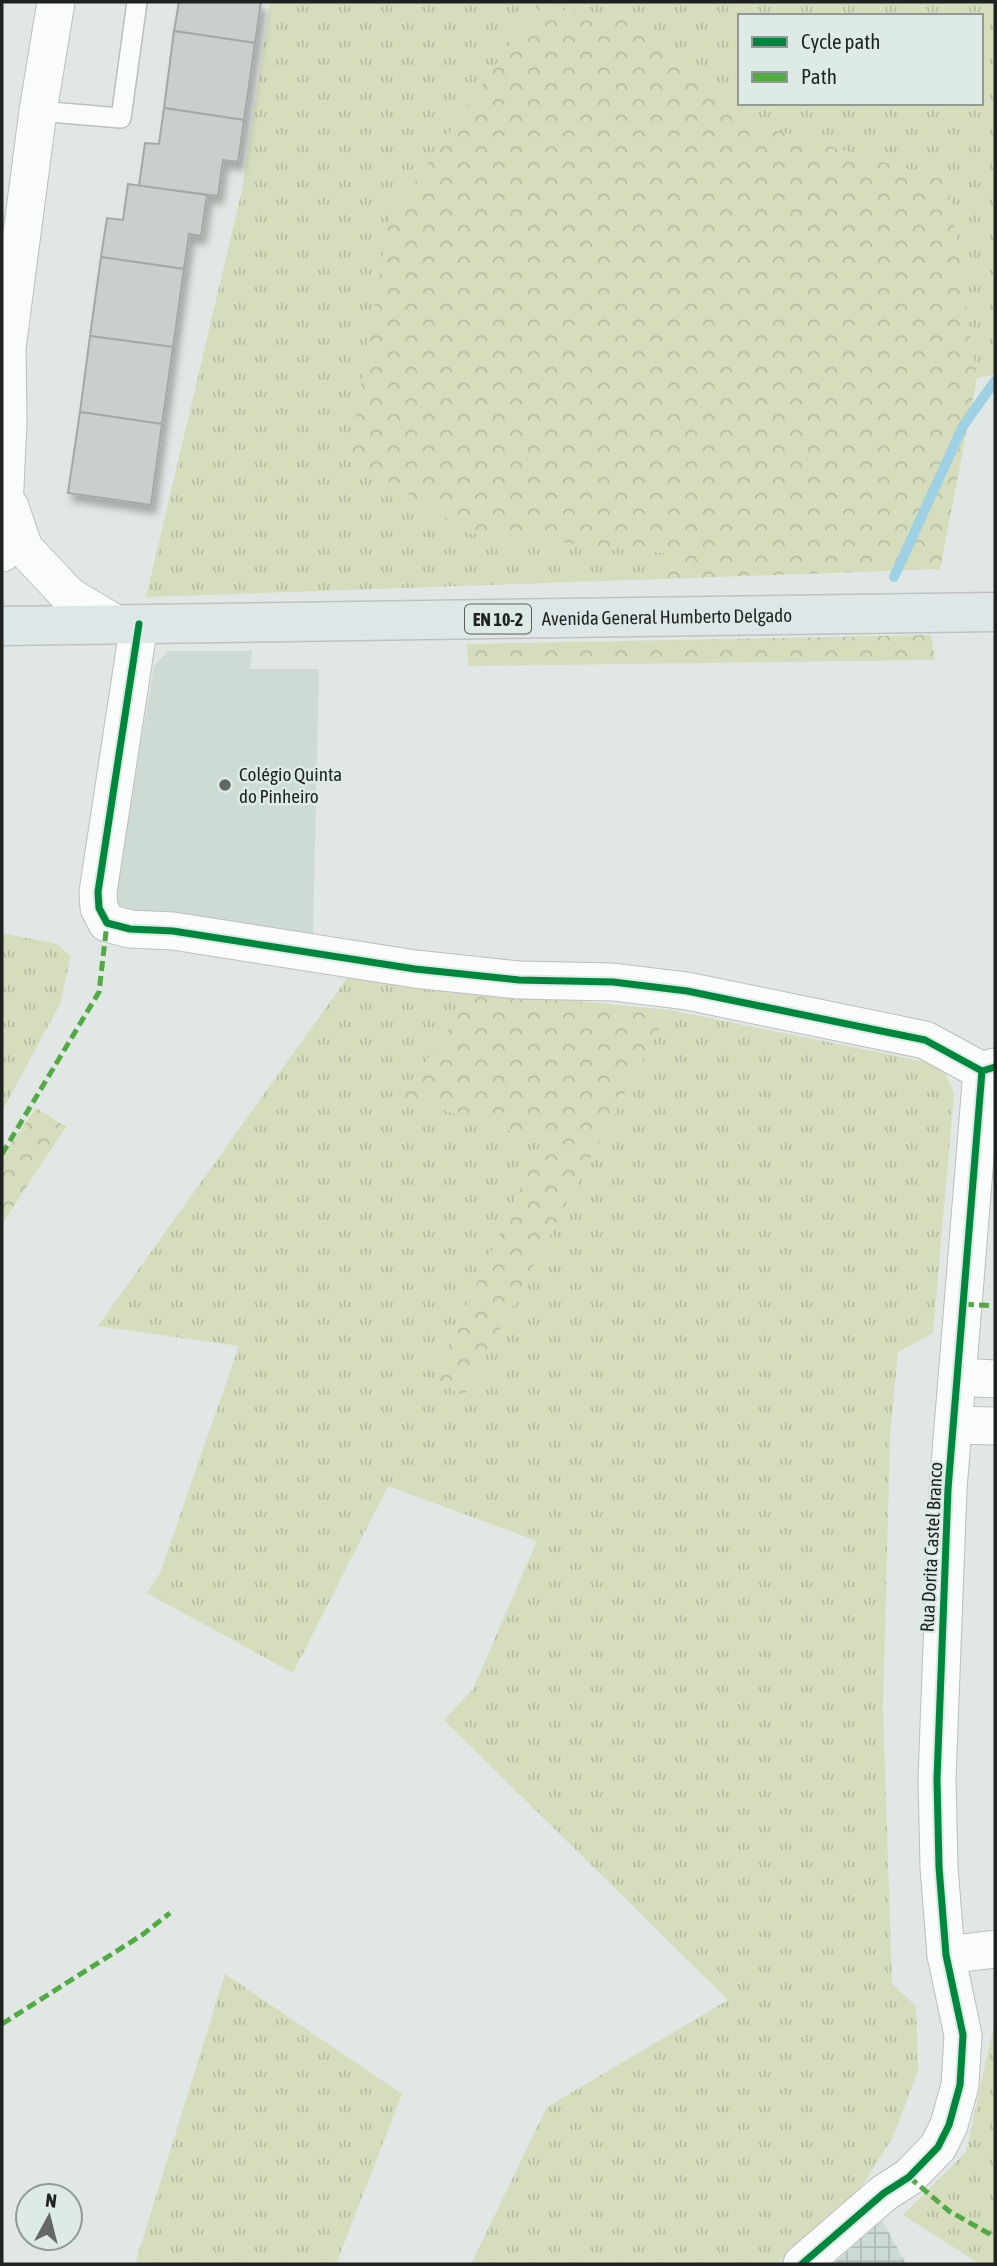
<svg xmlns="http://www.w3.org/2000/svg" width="997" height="2266" font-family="'Asap Condensed',sans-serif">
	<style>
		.built { fill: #cedbd5 }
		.industrial { fill: url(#industrial-grid) }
		.grass { fill: url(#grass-tufts); fill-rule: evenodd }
		.forest { fill: url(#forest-crowns) }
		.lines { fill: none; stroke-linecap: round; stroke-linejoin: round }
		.stream { stroke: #9dd1e3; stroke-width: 10 }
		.building { fill: #cacecc; stroke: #a5a9a6; stroke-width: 2; filter: url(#shadow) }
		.lane-casing { stroke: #bbbfbe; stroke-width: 22 }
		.street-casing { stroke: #bbbfbe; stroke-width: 39 }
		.primary-casing { stroke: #bfc2c1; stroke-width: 41 }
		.lane { stroke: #fafbfb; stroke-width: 19 }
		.street { stroke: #fafbfb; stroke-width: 37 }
		.primary { stroke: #dde7e7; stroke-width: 38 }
		.quiet { stroke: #52aa43; stroke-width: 5; stroke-dasharray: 10 5; stroke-linecap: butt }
		.cycleway-casing { stroke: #deeae5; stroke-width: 11 }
		.cycleway { stroke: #00873e; stroke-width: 7 }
		.poi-dot { fill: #626865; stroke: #deeae5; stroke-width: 2.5 }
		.labels { text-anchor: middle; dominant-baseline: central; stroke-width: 5; stroke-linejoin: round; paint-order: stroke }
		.shield { fill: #deeae5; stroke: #585f5c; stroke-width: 2 }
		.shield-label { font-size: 18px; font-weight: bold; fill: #1e2321 }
		.street-label { font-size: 19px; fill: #1e2321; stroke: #deeae5 }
		.poi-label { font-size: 19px; fill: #1e2321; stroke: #deeae5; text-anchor: start }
	</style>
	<defs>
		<pattern id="industrial-grid" width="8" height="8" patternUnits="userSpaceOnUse" patternTransform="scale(1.75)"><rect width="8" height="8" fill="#cedbd5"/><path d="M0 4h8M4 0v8" fill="none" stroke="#b0bcb7"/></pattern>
		<pattern id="grass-tufts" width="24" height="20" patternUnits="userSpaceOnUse" patternTransform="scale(1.75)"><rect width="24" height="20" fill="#d5ddbd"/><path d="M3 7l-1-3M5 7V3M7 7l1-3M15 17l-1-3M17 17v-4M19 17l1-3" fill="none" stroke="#b6bda2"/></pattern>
		<pattern id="forest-crowns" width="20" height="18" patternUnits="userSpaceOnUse" patternTransform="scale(1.75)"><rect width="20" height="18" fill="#d5ddbd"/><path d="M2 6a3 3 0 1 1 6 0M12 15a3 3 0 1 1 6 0" fill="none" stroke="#b6bda2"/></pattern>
		<filter id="shadow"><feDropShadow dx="4.5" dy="8" stdDeviation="3.5" flood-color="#0004"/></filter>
	</defs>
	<rect width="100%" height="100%" fill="#e1e7e4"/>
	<path class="built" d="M168,651H252L250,669H319L313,936L122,910L114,901L154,666Z"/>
	<path class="industrial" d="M882,2220L906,2264H833Z"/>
	<g class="grass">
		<path d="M270,2H995V374L977,378L948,181L744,121L639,23L468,533L666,553L662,579L146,597L242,190ZM740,16H981V103H740Z"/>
		<path d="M2,933L57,944L71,956L60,1004L2,1111Z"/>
		<path d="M350,974L475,991L542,1141L434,1377L464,1397L669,1010L941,1065L954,1093L933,1333L898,1352L890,1436L883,1708L892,1984L916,2006L918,2071L893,2137L860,2189L777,2264H471L547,2107L728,2000L444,1720L473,1689L537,1541L388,1486L293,1673L147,1593L160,1573L239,1346L98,1326Z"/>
		<path d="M225,1974L402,2094L336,2264H135Z"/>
		<path d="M995,2021V2264H980L903,2215L966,2152Z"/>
	</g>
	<g class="forest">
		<path d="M538,3L639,22L744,121L948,181L977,378L940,569L662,579L666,553L468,533L349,455L389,220Z"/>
		<path d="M931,635L935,660L468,666L467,644Z"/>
		<path d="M475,991L669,1010L464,1397L434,1377L542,1141L401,1097Z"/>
		<path d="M36,1108L66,1127L2,1224V1157Z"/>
	</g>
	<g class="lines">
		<path class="stream" d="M894,577L963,426L995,381"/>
	</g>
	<g class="building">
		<path d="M179,2H261L255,43L174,31Z"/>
		<path d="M174,31L255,43L244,120L164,108Z"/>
		<path d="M164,108L244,120L238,162L223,160L218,196L139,186L145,143L159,144Z"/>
		<path d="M128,184L207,195L201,236L189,234L184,269L101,257L107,218L123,220Z"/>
		<path d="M101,257L184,269L173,347L90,336Z"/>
		<path d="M90,336L173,347L162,424L80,412Z"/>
		<path d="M80,412L162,424L151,505L68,493Z"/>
	</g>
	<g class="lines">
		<defs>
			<path id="lane" d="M38,111L121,118L137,2"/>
			<g id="street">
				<path d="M10,507L24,548L69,596L116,624"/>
				<path d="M2,553L8,422L7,348L38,111L56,2"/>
				<path d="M139,624L98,892L99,908L107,923L130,929L173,931L415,969L519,980L613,982L687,991L925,1040L982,1071"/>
				<path d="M958,1377L995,1379"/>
				<path d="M954,1425L995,1426"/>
				<path d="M946,1955L995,1949"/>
				<path d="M802,2264L884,2193L909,2177L938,2147L949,2125L960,2085L963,2035L946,1955L939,1867L937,1779L948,1489L982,1071L995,1067"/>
			</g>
			<g id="primary">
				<path id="s1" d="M2,626L995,612"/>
			</g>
		</defs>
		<use href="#lane" class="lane-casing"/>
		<use href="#street" class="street-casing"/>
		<use href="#primary" class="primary-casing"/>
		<use href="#lane" class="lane"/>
		<use href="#street" class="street"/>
		<use href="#primary" class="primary"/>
		<g class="quiet">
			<path d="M2,1154L99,992L107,923"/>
			<path d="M964,1304L995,1306"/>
			<path d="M2,2024L142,1935L170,1913"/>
			<path d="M909,2177L949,2211L995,2237"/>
		</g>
		<defs>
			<g id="cycleway">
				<path d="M139,624L98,892L99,908L107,923L130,929L173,931L415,969L519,980L613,982L687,991L925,1040L982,1071"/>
				<path d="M802,2264L884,2193L909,2177L938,2147L949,2125L960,2085L963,2035L946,1955L939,1867L937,1779L948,1489L982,1071L995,1067"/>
			</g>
		</defs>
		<use href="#cycleway" class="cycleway-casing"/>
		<use href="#cycleway" class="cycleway"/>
	</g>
	<circle class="poi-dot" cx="225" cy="785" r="7"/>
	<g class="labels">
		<rect class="shield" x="465" y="604.5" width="66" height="29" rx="5"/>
		<g class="shield-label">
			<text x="498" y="619">EN 10-2</text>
		</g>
		<g class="street-label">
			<text stroke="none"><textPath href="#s1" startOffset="665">Avenida General Humberto Delgado</textPath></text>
			<text transform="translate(931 1547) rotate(-87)">Rua Dorita Castel Branco</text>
		</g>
		<g class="poi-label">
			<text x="239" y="774">Colégio Quinta<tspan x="239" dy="22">do Pinheiro</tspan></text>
		</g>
	</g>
	<rect width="997" height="2266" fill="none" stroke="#1e2321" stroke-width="7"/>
	<rect x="738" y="14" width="245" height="91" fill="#deeae5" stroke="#919a97" stroke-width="2"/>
	<rect x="752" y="37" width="35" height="10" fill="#00873e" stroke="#919a97" stroke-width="2"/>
	<text x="801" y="49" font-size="21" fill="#1e2321">Cycle path</text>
	<rect x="752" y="72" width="35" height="10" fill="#52aa43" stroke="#919a97" stroke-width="2"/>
	<text x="801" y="84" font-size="21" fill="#1e2321">Path</text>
	<g transform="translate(49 2217) rotate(7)"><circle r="33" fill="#deeae5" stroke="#919a97" stroke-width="2"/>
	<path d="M0-5L12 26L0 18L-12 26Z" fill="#626865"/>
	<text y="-10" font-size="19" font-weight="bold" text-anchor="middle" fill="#1e2321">N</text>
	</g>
</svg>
